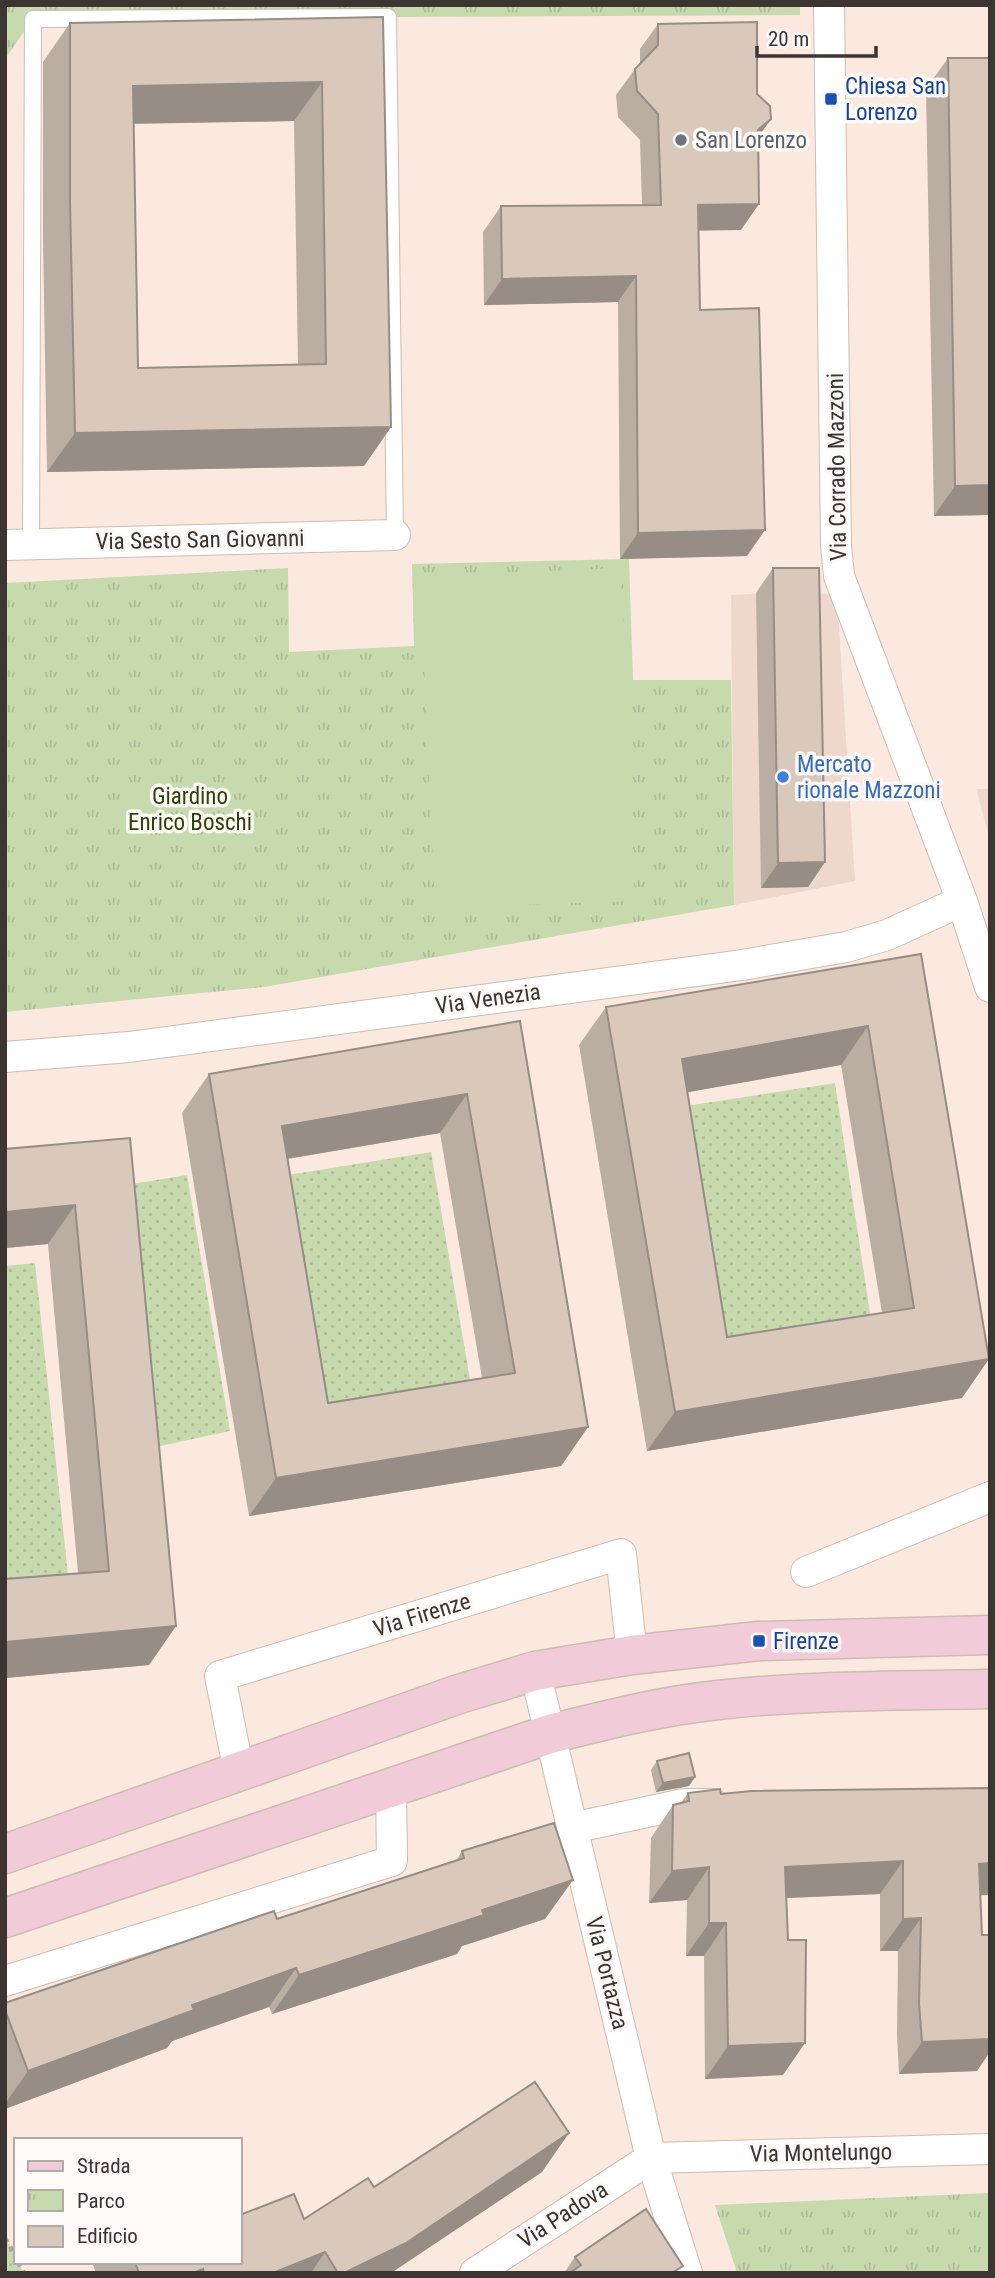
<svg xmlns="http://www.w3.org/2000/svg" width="995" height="2278" font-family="'Roboto Condensed',sans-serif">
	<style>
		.commercial { fill: #eed7cd }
		.grass { fill: url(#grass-dots) }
		.park { fill: url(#park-tufts) }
		.pitch { fill: #c7daae }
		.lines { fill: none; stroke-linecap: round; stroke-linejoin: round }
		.lane-casing { stroke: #cdbcb2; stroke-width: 18 }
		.street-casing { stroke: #cdbcb2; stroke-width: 32 }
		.secondary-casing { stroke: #cdbcb2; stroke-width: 41 }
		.path { stroke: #b1a49c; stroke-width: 4.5; stroke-dasharray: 5 5; stroke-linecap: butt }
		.lane { stroke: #fff; stroke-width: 16 }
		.street { stroke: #fff; stroke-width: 30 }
		.secondary { stroke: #f2cbd9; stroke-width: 38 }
		.wall { fill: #baada2; fill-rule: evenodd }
		.shaded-wall { fill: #978d84 }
		.building { fill: #d8c9bc; stroke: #978d84; stroke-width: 2; fill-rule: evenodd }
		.transit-dot { fill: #1a4fb4; stroke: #fdf9f7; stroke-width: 2.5 }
		.worship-dot { fill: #6b7280; stroke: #fdf9f7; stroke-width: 2.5 }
		.shop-dot { fill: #3f7fe0; stroke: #fdf9f7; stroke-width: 2.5 }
		.labels { text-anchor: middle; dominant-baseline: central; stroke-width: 7; stroke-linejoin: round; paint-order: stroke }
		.transit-label { font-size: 23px; fill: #164399; stroke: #fdf9f7; text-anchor: start }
		.worship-label { font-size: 23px; fill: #5b616d; stroke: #fdf9f7; text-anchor: start }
		.street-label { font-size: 23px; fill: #3c3531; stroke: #fdf9f7 }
		.shop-label { font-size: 23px; fill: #366cbe; stroke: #fdf9f7; text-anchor: start }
		.park-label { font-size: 23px; fill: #2f4208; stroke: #fdf9f7 }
	</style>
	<defs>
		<pattern id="grass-dots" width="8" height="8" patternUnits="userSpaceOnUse" patternTransform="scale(1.75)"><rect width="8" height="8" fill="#c7daae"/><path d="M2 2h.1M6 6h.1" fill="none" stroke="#acbc96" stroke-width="1.8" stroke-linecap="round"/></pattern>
		<pattern id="park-tufts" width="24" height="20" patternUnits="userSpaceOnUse" patternTransform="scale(1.75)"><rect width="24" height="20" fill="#c7daae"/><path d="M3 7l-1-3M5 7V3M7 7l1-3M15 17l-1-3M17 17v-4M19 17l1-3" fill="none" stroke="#acbc96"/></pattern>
	</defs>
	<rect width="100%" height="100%" fill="#fbe9df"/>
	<g class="commercial">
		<path d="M802,592L837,595L855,881L734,905L731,595Z"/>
		<path d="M976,789H990V840Z"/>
	</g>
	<g class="grass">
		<path d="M835,1083L872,1326L724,1349L686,1106Z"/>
		<path d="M431,1152L472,1391L328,1415L288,1175Z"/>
		<path d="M187,1175L230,1431L156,1447L126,1185Z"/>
		<path d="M35,1263L69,1585L5,1592V1266Z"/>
		<path d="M5,2238L16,2257V2262H18L24,2273H5Z"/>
	</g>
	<g class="park">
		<path d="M5,5H800V15L33,19L5,59Z"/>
		<path d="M629,559L633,680H731L734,905L264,987L5,1012V583L288,568L289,652L414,646L412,564Z"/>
		<path d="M990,2193V2273H737L715,2205Z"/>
	</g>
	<path class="pitch" d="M621,568L635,901L435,908L420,576Z"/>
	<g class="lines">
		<defs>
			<path id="lane" d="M31,544L33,19L388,17L395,535"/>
			<g id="street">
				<path d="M829,5L836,545L839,576L962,901L990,987"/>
				<path d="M5,545L395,535"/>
				<path d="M5,1057L129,1047L742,965L846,947L887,935L962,901"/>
				<path d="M806,1572L990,1497"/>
				<path d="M535,1671L651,2158L687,2273"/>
				<path d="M239,1772L220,1676L621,1554L632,1655"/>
				<path d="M572,1828L684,1804H713"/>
				<path d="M5,1981L392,1861L391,1786"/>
				<path d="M475,2273L651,2158L990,2149"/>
			</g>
			<g id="secondary">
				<path d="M5,1854L459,1694L535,1671L632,1655L759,1641L990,1635"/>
				<path d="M5,1918L550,1734C606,1720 661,1706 718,1700C808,1690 899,1691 990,1689"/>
			</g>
		</defs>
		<use href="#lane" class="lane-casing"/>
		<use href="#street" class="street-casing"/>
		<use href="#secondary" class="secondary-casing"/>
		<g class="path">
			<path d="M5,2238L16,2257"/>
			<path d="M18,2262L24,2273"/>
		</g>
		<use href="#lane" class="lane"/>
		<use href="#street" class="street"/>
		<use href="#secondary" class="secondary"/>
	</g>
	<g class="wall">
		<path d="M383,17L391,427L364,466L47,472L43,239V62L70,23ZM294,121L298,365L138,368L133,124Z"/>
		<path d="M658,24L758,138L741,230H698L700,310L747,556L620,559L618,302L484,305L483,232L501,206L642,205L640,140L618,117L616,95L635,69L640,64V49Z"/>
		<path d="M948,58L990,515L934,516L926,89Z"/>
		<path d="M773,568L825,862L808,887L761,888L756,593Z"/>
		<path d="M921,954L962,1398L647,1451L579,1045L606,1007ZM841,1065L882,1313L727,1337L687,1092Z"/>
		<path d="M520,1021L588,1427L561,1466L249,1516L182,1113L209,1074ZM440,1133L482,1378L328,1403L288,1159Z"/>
		<path d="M130,1138L176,1626L149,1665L5,1678V1579L78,1573L48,1244L5,1248Z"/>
		<path d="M657,1761L695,1777L689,1786L656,1792L651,1770Z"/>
		<path d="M990,1788V1895H980L977,2071L899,2074L897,2035L898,1951H880V1894L786,1898L783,2075L705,2079L704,1956H686L687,1900L649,1903L651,1838L673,1805L681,1803L688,1793L721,1794Z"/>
		<path d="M462,1851L545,1919L462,1946L457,1954L272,2014L269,2007L172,2041L167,2048L5,2109V2003L277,1919L456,1861Z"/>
		<path d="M542,2172L391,2273H96L93,2265L95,2262H240L304,2219L374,2187Z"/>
		<path d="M575,2257L678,2273H564Z"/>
	</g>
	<g class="shaded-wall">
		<path d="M322,82L294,121L105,124L133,86Z"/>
		<path d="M771,119L753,145L758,130Z"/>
		<path d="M759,204L741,230L680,231L698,205Z"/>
		<path d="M636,276L618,302L484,305L502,279Z"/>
		<path d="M391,427L364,466L47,472L75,433Z"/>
		<path d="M990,485V515L934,516L955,486Z"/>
		<path d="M765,530L747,556L620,559L638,533Z"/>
		<path d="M825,862L808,887L761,888L778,863Z"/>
		<path d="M868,1026L841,1065L655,1098L682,1059Z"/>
		<path d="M467,1094L440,1133L255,1164L282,1126Z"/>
		<path d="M75,1205L48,1244L5,1248V1212Z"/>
		<path d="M989,1359L962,1398L647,1451L675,1412Z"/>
		<path d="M588,1427L561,1466L249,1516L276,1478Z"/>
		<path d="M176,1626L149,1665L5,1678V1642Z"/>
		<path d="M695,1777L689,1786L656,1792L663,1783Z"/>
		<path d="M903,1861L880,1894L763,1899L785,1867Z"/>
		<path d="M990,1863V1895L957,1896L979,1864Z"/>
		<path d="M709,1867L687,1900L649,1903L672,1871Z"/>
		<path d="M573,1880L545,1919L462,1946L457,1954L272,2014L299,1975L482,1910Z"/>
		<path d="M921,1918L898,1951H880L903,1919Z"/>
		<path d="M709,1923H726L704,1956H686Z"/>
		<path d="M296,1968L269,2007L172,2041L167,2048L5,2109V2104L28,2071L192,2005Z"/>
		<path d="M990,2039V2052L977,2071L899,2074L922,2042Z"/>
		<path d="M805,2043L783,2075L705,2079L728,2046Z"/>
		<path d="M569,2133L542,2172L391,2273H344Z"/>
		<path d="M325,2252L311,2273H273Z"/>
	</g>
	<g class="building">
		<path d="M383,17L391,427L75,433L70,201V23ZM322,82L326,364L138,368L133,86Z"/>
		<path d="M757,22V94L770,106L771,119L758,130L759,204L698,205L700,310L759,308L765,530L638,533L636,276L502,279L501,206L661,205L658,114L637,91L635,69L658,45V24Z"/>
		<path d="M948,58H990V485L955,486Z"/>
		<path d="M773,568H819L825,862L778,863Z"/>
		<path d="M921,954L989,1359L675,1412L606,1007ZM868,1026L914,1308L727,1337L682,1059Z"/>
		<path d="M520,1021L588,1427L276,1478L209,1074ZM467,1094L515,1373L328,1403L282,1126Z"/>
		<path d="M130,1138L176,1626L5,1642V1579L109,1571L75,1205L5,1212V1149Z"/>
		<path d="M689,1753L695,1777L663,1783L657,1761Z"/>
		<path d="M990,1788V1863L979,1864L982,1935H990V2039L922,2042L919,2003L921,1918L903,1919V1861L785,1867L788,1940H806L805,2043L728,2046L726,1923H709V1867L672,1871L673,1805L689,1801L688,1793L720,1789L721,1794L752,1791Z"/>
		<path d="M554,1823L573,1880L482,1910L484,1915L299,1975L296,1968L192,2005L194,2010L28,2071L5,2010V2003L274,1911L277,1919L464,1858L462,1851Z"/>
		<path d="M535,2082L569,2133L406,2243L344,2273H338L325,2252L273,2273H204L203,2269L193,2273H139L135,2262H240V2215L294,2194L304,2219L368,2178L374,2187Z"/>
		<path d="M646,2209L683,2266L672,2273H570L581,2265L575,2257Z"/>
	</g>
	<g class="transit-dot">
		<rect x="824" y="92" width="14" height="14" rx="3.5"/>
		<rect x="752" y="1634" width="14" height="14" rx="3.5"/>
	</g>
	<circle class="worship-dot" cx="681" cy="140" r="7"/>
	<circle class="shop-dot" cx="783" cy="777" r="7"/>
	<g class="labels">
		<g class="transit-label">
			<text x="845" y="86">Chiesa San<tspan x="845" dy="26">Lorenzo</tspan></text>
			<text x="773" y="1641">Firenze</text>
		</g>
		<g class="worship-label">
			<text x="695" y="140">San Lorenzo</text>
		</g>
		<g class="street-label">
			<text transform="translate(837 467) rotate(-91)">Via Corrado Mazzoni</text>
			<text transform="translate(200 540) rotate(-1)">Via Sesto San Giovanni</text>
			<text transform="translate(488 999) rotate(-8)">Via Venezia</text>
			<text transform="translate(422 1615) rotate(-17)">Via Firenze</text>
			<text transform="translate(607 1973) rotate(76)">Via Portazza</text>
			<text transform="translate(821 2153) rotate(-1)">Via Montelungo</text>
			<text transform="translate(563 2215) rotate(-33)">Via Padova</text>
		</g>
		<g class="shop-label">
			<text x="797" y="764">Mercato<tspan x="797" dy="26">rionale Mazzoni</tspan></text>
		</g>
		<g class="park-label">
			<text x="190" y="796">Giardino<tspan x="190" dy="26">Enrico Boschi</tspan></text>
		</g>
	</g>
	<rect width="995" height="2278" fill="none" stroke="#3c3531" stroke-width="14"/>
	<rect x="14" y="2138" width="228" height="126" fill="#fdf9f7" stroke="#b0aba8" stroke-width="2"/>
	<rect x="28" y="2161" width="35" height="10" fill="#f2cbd9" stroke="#b0aba8" stroke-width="2"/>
	<text x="77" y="2173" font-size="21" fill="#3c3531">Strada</text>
	<rect x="28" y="2190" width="35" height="21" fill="url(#park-tufts)" stroke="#b0aba8" stroke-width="2"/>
	<text x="77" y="2208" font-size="21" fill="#3c3531">Parco</text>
	<rect x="28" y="2226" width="35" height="21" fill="#d8c9bc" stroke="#b0aba8" stroke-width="2"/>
	<text x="77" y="2243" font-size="21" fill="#3c3531">Edificio</text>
	<path d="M757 46v10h119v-10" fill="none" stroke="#3c3531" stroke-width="3.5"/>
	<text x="768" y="46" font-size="21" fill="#3c3531" stroke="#fdf9f7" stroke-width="5" paint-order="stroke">20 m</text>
</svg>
